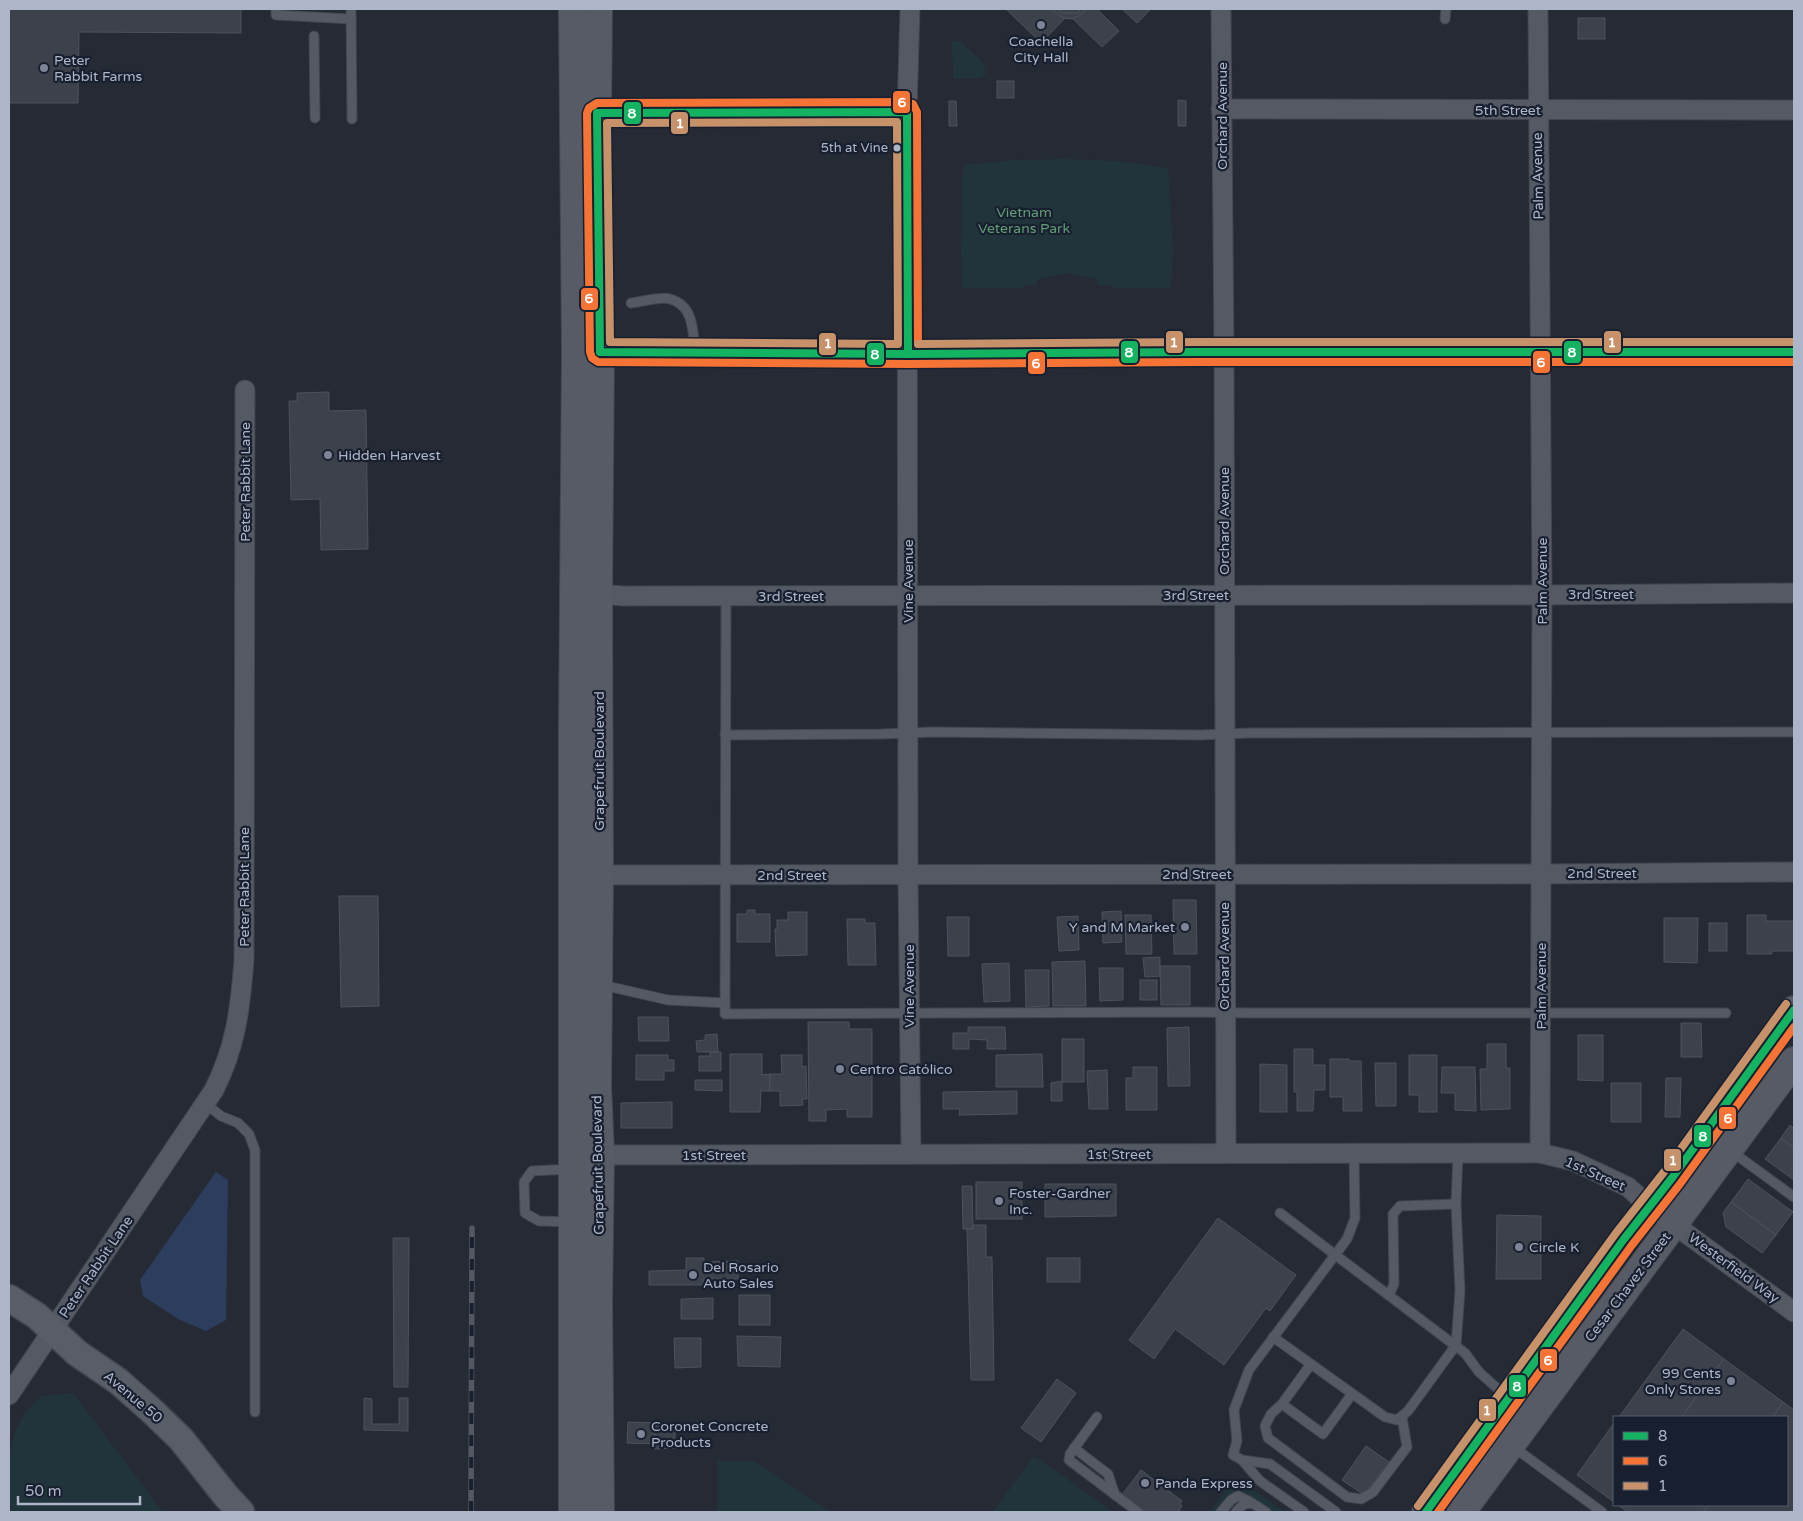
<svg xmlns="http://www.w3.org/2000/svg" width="1803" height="1521" font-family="'Varela Round',sans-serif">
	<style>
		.green { fill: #22343b }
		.water { fill: #2d3d5e }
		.building { fill: #3d414b; stroke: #4c525d }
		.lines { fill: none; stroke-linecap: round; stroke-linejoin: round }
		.service-casing { stroke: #41454e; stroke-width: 11 }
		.minor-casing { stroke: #41454e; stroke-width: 21 }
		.tertiary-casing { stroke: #41454e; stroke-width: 26 }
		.secondary-casing { stroke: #41454e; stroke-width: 29 }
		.primary-casing { stroke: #424751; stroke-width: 30 }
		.service { stroke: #555963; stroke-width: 9 }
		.minor { stroke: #555963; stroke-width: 19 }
		.tertiary { stroke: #555963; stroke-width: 24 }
		.secondary { stroke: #595d67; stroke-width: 26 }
		.primary { stroke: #575b65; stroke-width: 28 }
		.rail-casing { stroke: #545860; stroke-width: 5.5 }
		.rail { stroke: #182030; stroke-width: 4; stroke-dasharray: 11; stroke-linecap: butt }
		.bus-1-casing { stroke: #182030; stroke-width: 11 }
		.bus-2-casing { stroke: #182030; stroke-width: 11 }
		.bus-3-casing { stroke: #182030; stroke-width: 11 }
		.bus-1 { stroke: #13b361; stroke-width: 8 }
		.bus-2 { stroke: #f57335; stroke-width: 8 }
		.bus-3 { stroke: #c7916a; stroke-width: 8 }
		.poi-dot { fill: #7d8495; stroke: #182030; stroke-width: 2 }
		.bus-dot { fill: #adb5c8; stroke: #182030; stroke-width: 2 }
		.labels { text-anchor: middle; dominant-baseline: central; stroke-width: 4.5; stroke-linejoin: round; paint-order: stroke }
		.bus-label { font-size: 13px; fill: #adb5c8; stroke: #182030; text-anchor: end }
		.poi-label { font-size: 14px; fill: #adb5c8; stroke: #182030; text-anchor: start }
		.street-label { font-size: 14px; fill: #adb5c8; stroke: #182030 }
		.park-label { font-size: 14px; fill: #629b74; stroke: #182030 }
		.line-badge { stroke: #182030; stroke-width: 2 }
		.badge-label { font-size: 14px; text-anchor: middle; font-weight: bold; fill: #fff }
	</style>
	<rect width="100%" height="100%" fill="#252a35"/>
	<g class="green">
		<path d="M952,41H960L985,65L983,68L987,72L981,78L953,79Z"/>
		<path d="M1066,159L1117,161L1168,168L1173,251L1171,288H1113L1112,285H1097V279L1065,273L1037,280V285H1023V288H963L961,252L963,165L1014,160Z"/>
		<path d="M73,1393L163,1512H12C5,1485 7,1441 23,1417C28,1409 35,1403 41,1396Z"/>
		<path d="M1034,1456L1114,1512H993Z"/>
		<path d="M718,1461H755L830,1512H718Z"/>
		<path d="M1237,1483L1244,1484L1285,1512H1273L1249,1495L1238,1492L1229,1495L1216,1512H1210L1230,1484Z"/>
	</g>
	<path class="water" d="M216,1172L228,1180L226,1320L206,1331L178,1319L143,1296L140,1280Z"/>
	<g class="building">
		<path d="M9,9H241V33L79,32L78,103H9Z"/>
		<path d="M1006,9H1097L1119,31L1102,47L1073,19L1065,18L1041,43Z"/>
		<path d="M1052,9H1087L1079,16L1069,19L1059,16Z"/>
		<rect x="1060" y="9" width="19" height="4"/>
		<path d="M1122,9H1151L1137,23Z"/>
		<rect x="1578" y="18" width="27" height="21"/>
		<rect x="997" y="81" width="17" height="17"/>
		<path d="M1178,100L1186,101V126H1178Z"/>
		<path d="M949,101H956L957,126H949Z"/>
		<path d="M329,392V411L366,410L368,549L321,550L320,499L291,500L289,401H297V393Z"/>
		<path d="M339,896H378L379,1006L341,1007Z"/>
		<path d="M1173,900H1196L1197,954H1174Z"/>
		<path d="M747,910H755V914H770V942H737V914H747Z"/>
		<path d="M1121,911L1122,942L1103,943L1102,912Z"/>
		<path d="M788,912H807V955L776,956L775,929H777V920H788Z"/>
		<path d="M1125,915H1151L1152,954H1126Z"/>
		<path d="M1747,915H1766V921H1794V951H1772V954H1747Z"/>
		<path d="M1078,916L1079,950L1059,951L1057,917Z"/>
		<path d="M947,917H969V956H948Z"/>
		<path d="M1664,918H1698L1697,963L1664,962Z"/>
		<path d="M847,919H865V923H875L876,965H848Z"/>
		<rect x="1709" y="923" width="18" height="28"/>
		<path d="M1160,957V976L1145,977L1143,958Z"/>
		<path d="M1085,961L1086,1006H1053L1052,962Z"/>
		<path d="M1009,963L1010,1001L984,1002L982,964Z"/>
		<path d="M1160,966H1190V1005H1161Z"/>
		<path d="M1099,968H1123V1000L1100,1001Z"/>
		<path d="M1025,970H1049V1006L1026,1007Z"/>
		<rect x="1140" y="980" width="17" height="20"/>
		<path d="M638,1017H668L669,1041H639Z"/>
		<path d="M808,1022H849V1029H872V1117H847V1109L826,1110V1121H809Z"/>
		<path d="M1681,1023H1701L1702,1057H1681Z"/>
		<path d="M968,1027H1005L1006,1049H987V1040L969,1039V1049H953V1033H968Z"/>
		<path d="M1189,1027L1190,1086H1168L1167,1028Z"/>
		<path d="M717,1034L718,1052H697L696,1041L705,1040V1035Z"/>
		<path d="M1578,1035H1603V1081L1578,1080Z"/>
		<path d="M1062,1039H1084V1082H1062V1101H1051V1083L1062,1081Z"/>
		<path d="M1487,1044H1506V1068H1510V1109L1481,1110L1480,1069H1487Z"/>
		<path d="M1294,1049H1313V1065H1325V1090H1314L1313,1111H1297V1092H1294Z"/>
		<path d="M710,1052H721V1071H699V1056H710Z"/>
		<path d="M730,1054H762V1075L770,1074V1091H761L760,1112H730Z"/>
		<path d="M1042,1054L1043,1087H996V1055Z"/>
		<path d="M636,1055H668V1060H674V1071H664V1080H636Z"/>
		<path d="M781,1055H802V1067L806,1066L807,1099H802L803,1105L780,1106V1091H770V1074H782Z"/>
		<path d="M1409,1055H1437V1112H1419V1095H1409Z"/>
		<path d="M1330,1059H1349V1061H1361L1362,1111H1343V1097H1330Z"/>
		<path d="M1375,1063H1396V1106H1376Z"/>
		<path d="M1260,1064L1287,1065V1112H1260Z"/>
		<path d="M1133,1067H1157V1110H1126V1078H1133Z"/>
		<path d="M1442,1067H1475L1476,1111L1455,1110V1093H1441Z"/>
		<path d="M1107,1070L1108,1109H1089L1087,1071Z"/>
		<path d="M1666,1078H1681L1680,1117H1665Z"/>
		<path d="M695,1080H722V1091L695,1090Z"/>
		<rect x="1611" y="1083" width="30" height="39"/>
		<path d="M1017,1091V1114L959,1115L960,1109H943V1092Z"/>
		<path d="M672,1102V1128H621V1103Z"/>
		<path d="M1790,1125L1794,1129V1148L1781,1138Z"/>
		<path d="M1781,1138L1794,1148V1180L1765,1159Z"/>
		<path d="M1748,1179L1793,1212L1776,1235L1731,1202Z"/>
		<rect x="976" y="1182" width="46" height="37"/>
		<path d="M1045,1184H1116V1216L1045,1217Z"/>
		<path d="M962,1186H972L973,1229H963Z"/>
		<path d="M1731,1202L1776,1235L1762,1253L1726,1227L1723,1213Z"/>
		<path d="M1497,1215L1541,1216V1279H1496Z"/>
		<path d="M1218,1218L1296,1275L1270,1311L1266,1308L1224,1365L1175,1329L1154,1359L1129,1340Z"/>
		<path d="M973,1225H986V1257H992L994,1380H971L967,1229H973Z"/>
		<path d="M393,1238H409L408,1387H394Z"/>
		<path d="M686,1258H704V1262L738,1261V1279H703L704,1285H649V1271L686,1270Z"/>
		<rect x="1047" y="1258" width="33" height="24"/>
		<rect x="739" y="1295" width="31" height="30"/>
		<path d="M713,1298V1319H681V1299Z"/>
		<path d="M1683,1329L1724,1359L1682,1417H1619Z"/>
		<path d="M737,1336L781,1337L780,1367L738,1366Z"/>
		<path d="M674,1338H701V1367L675,1368Z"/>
		<path d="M1724,1359L1783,1402L1773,1417H1682Z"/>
		<path d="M1057,1379L1076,1393L1041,1442L1021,1428Z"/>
		<path d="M364,1398L372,1399V1424H399V1398H408V1431L364,1430Z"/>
		<path d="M1783,1402L1794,1410V1512H1703L1709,1505H1787V1417H1773Z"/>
		<path d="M628,1422L655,1423V1444L627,1443Z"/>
		<path d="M1614,1423V1502L1577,1475Z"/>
		<path d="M655,1425H675V1448L655,1449Z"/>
		<path d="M1366,1446L1389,1462L1364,1495L1342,1480Z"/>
		<path d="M1141,1470L1182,1501L1180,1504L1182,1506L1178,1512H1143L1121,1496Z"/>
		<path d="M1618,1505H1709L1703,1512H1628Z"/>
	</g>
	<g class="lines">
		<defs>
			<g id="service">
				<path d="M276,9V15L351,19"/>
				<path d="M351,9L352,119"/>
				<path d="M1445,19L1446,9"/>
				<path d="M314,36L315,118"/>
				<path d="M631,303C640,302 662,296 670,299C694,305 693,332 695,352"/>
				<path d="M726,596L725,1014L1198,1012L1249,1013H1726"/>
				<path d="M725,735L881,734L933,732L1200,735L1250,733L1794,732"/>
				<path d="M602,987H611L668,1000L725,1003"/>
				<path d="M206,1104L221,1116L238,1123L249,1134L255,1150V1412"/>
				<path d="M1731,1151L1794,1197"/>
				<path d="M1280,1213L1465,1353L1479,1372L1507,1397"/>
				<path d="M571,1222L539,1221L525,1213L524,1182L532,1171L571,1169"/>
				<path d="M1389,1295L1394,1284L1393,1214L1400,1206L1456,1204"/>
				<path d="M1273,1337L1385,1417L1397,1420L1408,1411L1456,1345L1460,1291L1456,1204L1458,1152"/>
				<path d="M1311,1364L1282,1404L1323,1434L1352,1394"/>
				<path d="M1282,1404L1271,1414L1265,1426L1268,1438L1347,1497L1361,1499L1373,1492L1407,1447L1402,1417"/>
				<path d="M1097,1417L1070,1454L1069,1460L1138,1512"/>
				<path d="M1512,1446L1602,1512"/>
				<path d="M1074,1448L1108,1474L1115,1495"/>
				<path d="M1242,1460L1260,1481L1304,1512"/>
				<path d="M1221,1512L1231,1500L1238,1496L1249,1501L1266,1512"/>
				<path d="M1236,1512C1241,1506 1245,1502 1253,1504"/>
				<path d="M1336,1512L1270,1464L1242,1460L1233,1455L1237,1441L1234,1410L1249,1370L1347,1239L1355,1218L1354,1153"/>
			</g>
			<g id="minor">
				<path d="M910,9L907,112L908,875L911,1154"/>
				<path d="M1221,9L1224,352L1226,1153"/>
				<path d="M1538,9L1542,595L1540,1153"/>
				<path d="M1221,109L1794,110"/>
				<path d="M597,113L907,112"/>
				<path d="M598,594L623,596L1542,595L1794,593"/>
				<path d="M599,875L1541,874L1794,872"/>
				<path d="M590,1155L1540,1153L1573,1161L1603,1175L1628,1187L1650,1207L1794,1312"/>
				<path d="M9,1395L214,1090C236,1046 240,1010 244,961L245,390"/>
			</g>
			<path id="tertiary" d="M581,352L908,354L1197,352H1794"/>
			<path id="secondary" d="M9,1298L37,1316L77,1353L118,1381L152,1411L181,1439L226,1496L241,1512"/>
			<g id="primary">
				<path d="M598,9L597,113L600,352L598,594L599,875L597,1086L600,1155L598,1302L600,1512"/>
				<path d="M573,1512V727L576,352L573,9"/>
				<path d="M1426,1512L1624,1239L1672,1178L1794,1010"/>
				<path d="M1461,1512L1794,1061"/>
			</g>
		</defs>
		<use href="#service" class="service-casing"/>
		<use href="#minor" class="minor-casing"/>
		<use href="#tertiary" class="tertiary-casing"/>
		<use href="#secondary" class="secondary-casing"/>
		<use href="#primary" class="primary-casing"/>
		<use href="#service" class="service"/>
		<use href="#minor" class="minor"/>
		<use href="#tertiary" class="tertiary"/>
		<use href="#secondary" class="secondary"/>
		<use href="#primary" class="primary"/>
		<defs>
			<path id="rail" d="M471,1512L472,1228"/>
		</defs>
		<use href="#rail" class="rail-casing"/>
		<use href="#rail" class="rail"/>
		<defs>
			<g id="bus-1">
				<path d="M907,112L908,354L600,352L597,113Z"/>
				<path d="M908,354L1197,352H1794"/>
				<path d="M1426,1512L1624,1239L1672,1178L1794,1010"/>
			</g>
			<g id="bus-2">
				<path d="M918,344L917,112L913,104L907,102L597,103L589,108L587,113L590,352L592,358L598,362L908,364L1197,362H1794"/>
				<path d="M1438,1512L1632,1245L1680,1184L1794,1027"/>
			</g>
			<g id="bus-3">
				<path d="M897,122L898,344L610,342L607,123Z"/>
				<path d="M918,344L1197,342H1794"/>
				<path d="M1418,1506L1616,1233L1664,1172L1786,1004"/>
			</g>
		</defs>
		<use href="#bus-1" class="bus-1-casing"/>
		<use href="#bus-2" class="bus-2-casing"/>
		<use href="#bus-3" class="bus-3-casing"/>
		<use href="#bus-1" class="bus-1"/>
		<use href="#bus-2" class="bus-2"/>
		<use href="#bus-3" class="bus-3"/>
	</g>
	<g class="poi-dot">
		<circle cx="1041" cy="25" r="5"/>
		<circle cx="44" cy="68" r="5"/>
		<circle cx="328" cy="455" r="5"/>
		<circle cx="1185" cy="927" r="5"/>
		<circle cx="840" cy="1069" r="5"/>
		<circle cx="999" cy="1201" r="5"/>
		<circle cx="1519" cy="1247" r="5"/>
		<circle cx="693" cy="1275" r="5"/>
		<circle cx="1731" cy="1381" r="5"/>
		<circle cx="641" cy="1434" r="5"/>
		<circle cx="1145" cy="1483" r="5"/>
	</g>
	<circle class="bus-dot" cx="897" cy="148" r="4.5"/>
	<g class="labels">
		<g class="bus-label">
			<text x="888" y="148">5th at Vine</text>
		</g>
		<g class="poi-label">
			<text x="1041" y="41" text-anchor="middle">Coachella<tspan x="1041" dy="16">City Hall</tspan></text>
			<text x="54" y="60">Peter<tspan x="54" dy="16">Rabbit Farms</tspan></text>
			<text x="338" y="455">Hidden Harvest</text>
			<text x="1175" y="927" text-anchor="end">Y and M Market</text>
			<text x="850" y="1069">Centro Católico</text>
			<text x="1009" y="1193">Foster-Gardner<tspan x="1009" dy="16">Inc.</tspan></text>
			<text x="1529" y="1247">Circle K</text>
			<text x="703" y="1267">Del Rosario<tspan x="703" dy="16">Auto Sales</tspan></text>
			<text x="1721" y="1373" text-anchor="end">99 Cents<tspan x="1721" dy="16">Only Stores</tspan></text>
			<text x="651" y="1426">Coronet Concrete<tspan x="651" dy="16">Products</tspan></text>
			<text x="1155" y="1483">Panda Express</text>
		</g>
		<g class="street-label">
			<text x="1508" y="110">5th Street</text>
			<text transform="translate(1222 116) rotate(-90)">Orchard Avenue</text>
			<text transform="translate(1538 176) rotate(-91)">Palm Avenue</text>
			<text transform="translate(245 482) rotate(-90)">Peter Rabbit Lane</text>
			<text transform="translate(1224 521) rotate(-90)">Orchard Avenue</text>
			<text transform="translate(908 581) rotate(-90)">Vine Avenue</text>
			<text transform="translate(1542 581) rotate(-90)">Palm Avenue</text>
			<text x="1601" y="594">3rd Street</text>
			<text x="1196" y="595">3rd Street</text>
			<text x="791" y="596">3rd Street</text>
			<text transform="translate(599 761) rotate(-90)">Grapefruit Boulevard</text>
			<text x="1602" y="873">2nd Street</text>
			<text x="1197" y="874">2nd Street</text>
			<text x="792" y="875">2nd Street</text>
			<text transform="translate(244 887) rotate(-90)">Peter Rabbit Lane</text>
			<text transform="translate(1224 956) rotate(-90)">Orchard Avenue</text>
			<text transform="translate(909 986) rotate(-90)">Vine Avenue</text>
			<text transform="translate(1541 986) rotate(-90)">Palm Avenue</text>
			<text x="1119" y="1154">1st Street</text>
			<text x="714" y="1155">1st Street</text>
			<text transform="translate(598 1165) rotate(-91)">Grapefruit Boulevard</text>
			<text transform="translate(1595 1174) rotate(24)">1st Street</text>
			<text transform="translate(96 1267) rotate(-56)">Peter Rabbit Lane</text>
			<text transform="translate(1734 1268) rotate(36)">Westerfield Way</text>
			<text transform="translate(1628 1287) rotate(-53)">Cesar Chavez Street</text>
			<text transform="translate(133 1397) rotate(40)">Avenue 50</text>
		</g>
		<g class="park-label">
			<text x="1024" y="212">Vietnam<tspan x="1024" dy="16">Veterans Park</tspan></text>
		</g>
	</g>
	<g class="line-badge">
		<rect x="892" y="90" width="19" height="24" rx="5" fill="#f57335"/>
		<rect x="623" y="101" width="19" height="24" rx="5" fill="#13b361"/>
		<rect x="670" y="111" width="19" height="24" rx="5" fill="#c7916a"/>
		<rect x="580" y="287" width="19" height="24" rx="5" fill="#f57335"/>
		<rect x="1603" y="330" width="19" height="24" rx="5" fill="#c7916a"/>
		<rect x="1165" y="330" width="19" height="24" rx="5" fill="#c7916a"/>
		<rect x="818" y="332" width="19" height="24" rx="5" fill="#c7916a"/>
		<rect x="1563" y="340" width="19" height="24" rx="5" fill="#13b361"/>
		<rect x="1120" y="340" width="19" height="24" rx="5" fill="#13b361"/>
		<rect x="866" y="342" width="19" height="24" rx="5" fill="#13b361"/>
		<rect x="1532" y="350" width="19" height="24" rx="5" fill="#f57335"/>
		<rect x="1027" y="351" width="19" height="24" rx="5" fill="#f57335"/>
		<rect x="1718" y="1106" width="19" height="24" rx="5" fill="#f57335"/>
		<rect x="1693" y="1124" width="19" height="24" rx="5" fill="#13b361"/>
		<rect x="1663" y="1148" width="19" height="24" rx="5" fill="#c7916a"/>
		<rect x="1539" y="1348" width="19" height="24" rx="5" fill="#f57335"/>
		<rect x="1508" y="1374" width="19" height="24" rx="5" fill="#13b361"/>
		<rect x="1478" y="1398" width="19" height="24" rx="5" fill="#c7916a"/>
	</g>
	<g class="badge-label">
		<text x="902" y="107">6</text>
		<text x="632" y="118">8</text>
		<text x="680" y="128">1</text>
		<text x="589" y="303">6</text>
		<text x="1612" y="347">1</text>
		<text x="1174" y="347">1</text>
		<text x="828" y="348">1</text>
		<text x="1572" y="357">8</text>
		<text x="1129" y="357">8</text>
		<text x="875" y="359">8</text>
		<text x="1541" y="367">6</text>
		<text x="1036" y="368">6</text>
		<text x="1728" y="1123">6</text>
		<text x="1703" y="1141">8</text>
		<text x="1673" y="1165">1</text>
		<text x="1548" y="1365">6</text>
		<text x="1517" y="1391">8</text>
		<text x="1487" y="1415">1</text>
	</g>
	<rect width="1803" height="1521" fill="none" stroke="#adb5c8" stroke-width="20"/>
	<rect x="1613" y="1416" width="175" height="90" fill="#182030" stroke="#545c6d"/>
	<rect x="1623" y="1432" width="25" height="8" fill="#13b361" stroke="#545c6d"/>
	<text x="1658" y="1441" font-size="15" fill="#adb5c8">8</text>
	<rect x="1623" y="1457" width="25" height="8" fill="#f57335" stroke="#545c6d"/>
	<text x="1658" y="1466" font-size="15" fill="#adb5c8">6</text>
	<rect x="1623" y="1482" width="25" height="8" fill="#c7916a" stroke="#545c6d"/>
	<text x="1658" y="1491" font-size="15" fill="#adb5c8">1</text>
	<path d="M18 1496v8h122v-8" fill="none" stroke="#adb5c8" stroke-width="2.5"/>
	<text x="25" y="1496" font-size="15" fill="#adb5c8" stroke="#182030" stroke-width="4" paint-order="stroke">50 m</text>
</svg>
